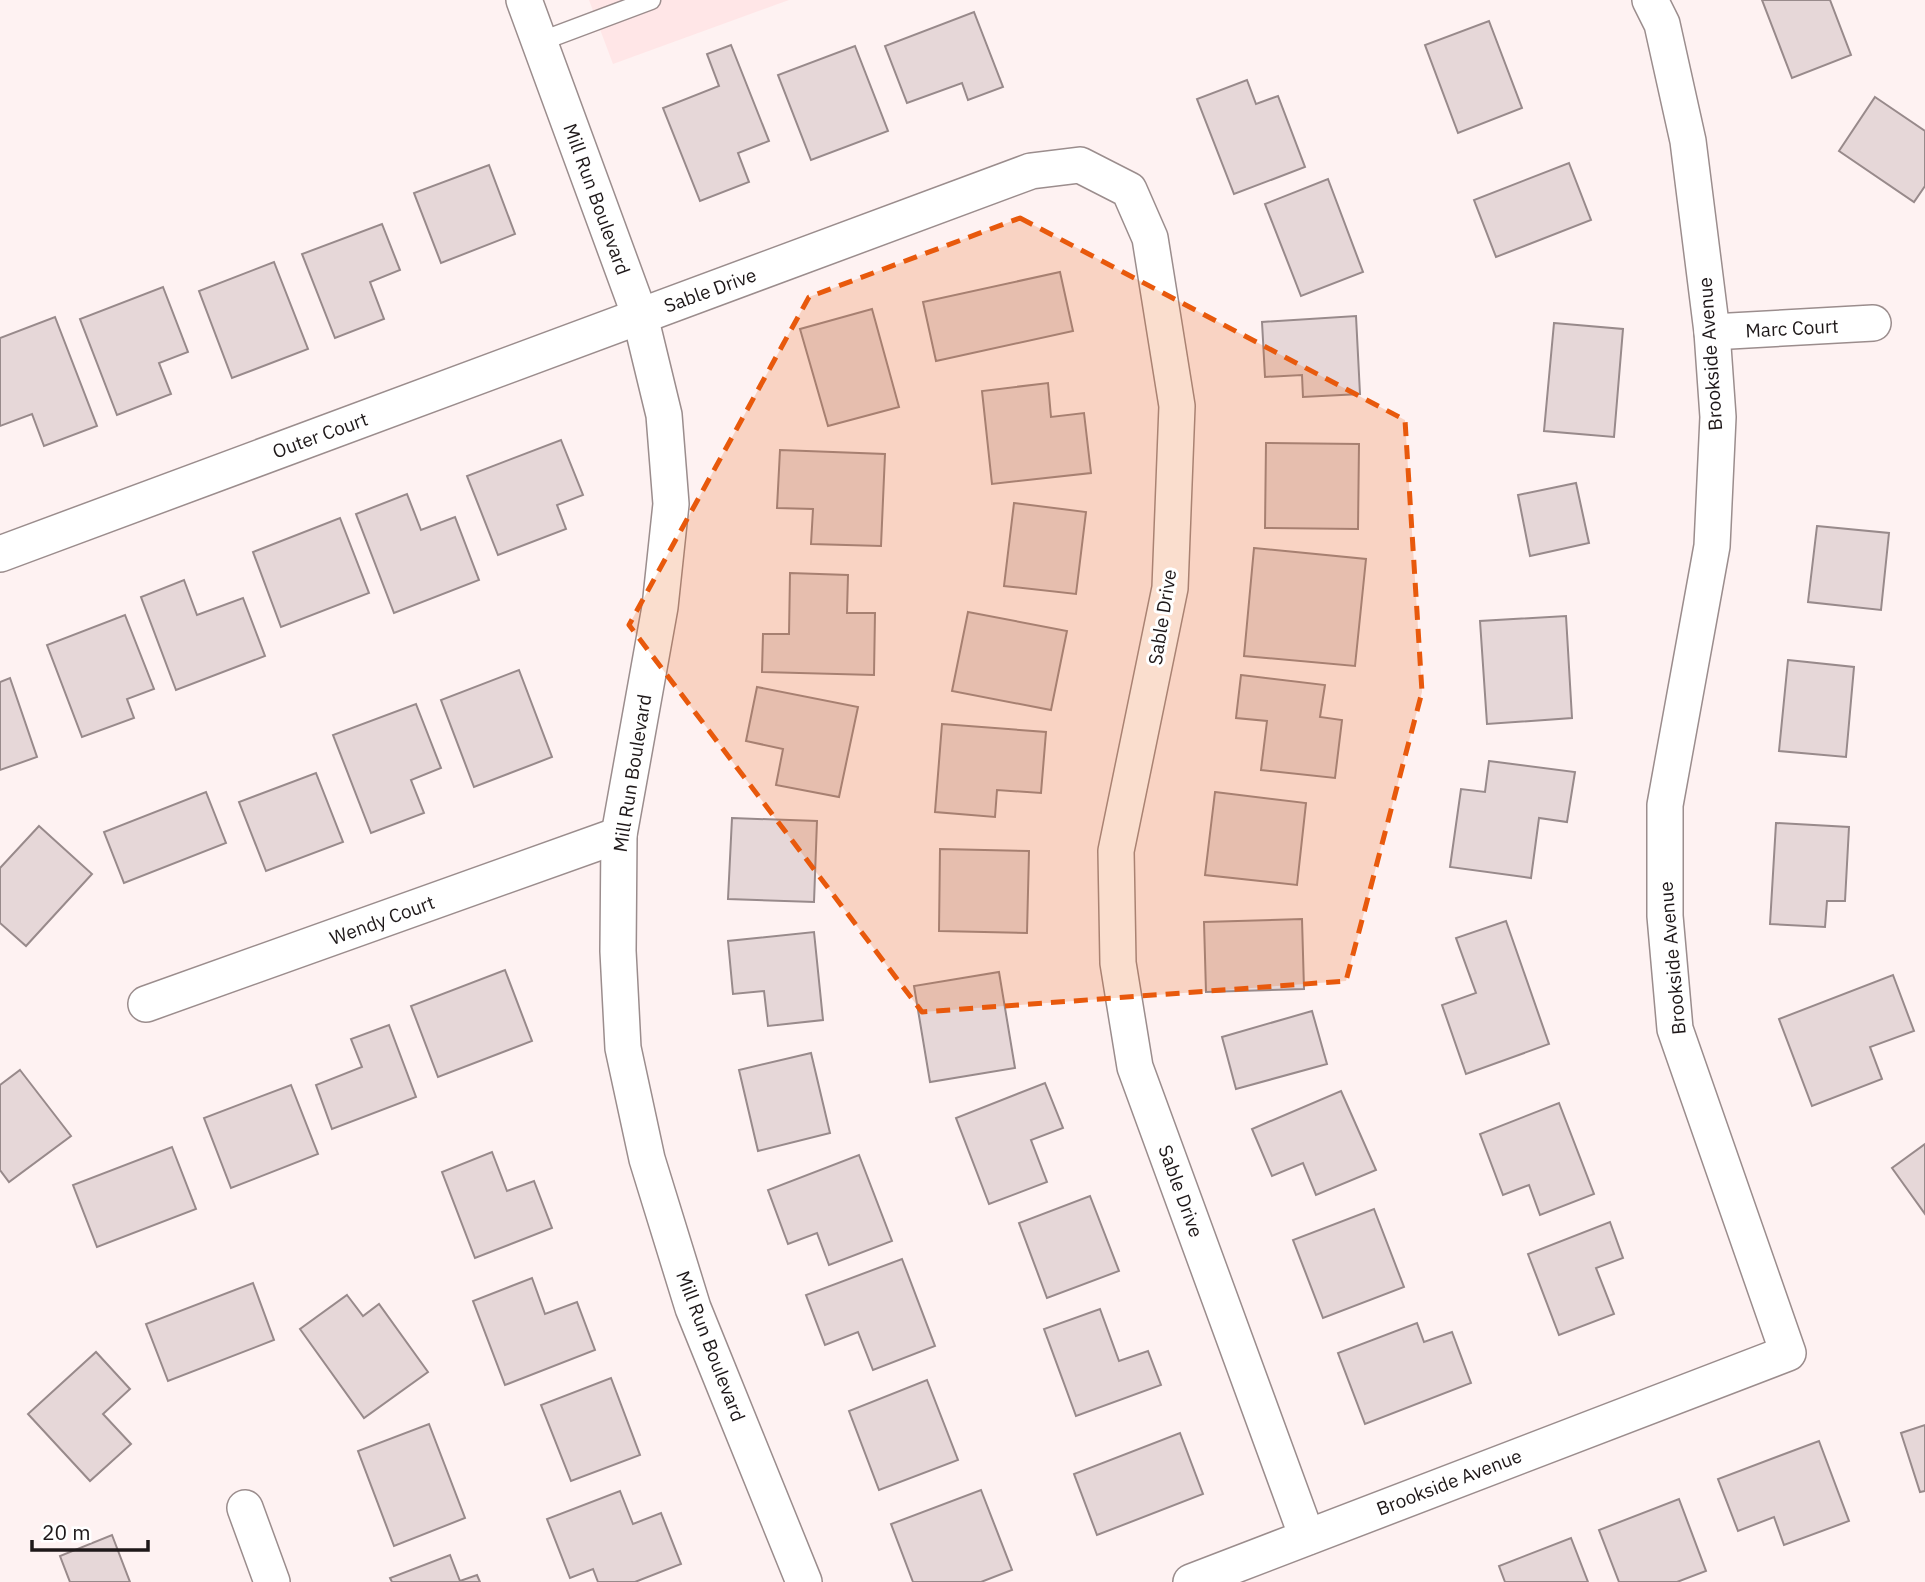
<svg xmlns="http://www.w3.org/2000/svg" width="1925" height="1582" font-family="'IBM Plex Sans',sans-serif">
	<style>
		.built { fill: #ffe6e7 }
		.building { fill: #e6d7d8; stroke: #988a8b; stroke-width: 2 }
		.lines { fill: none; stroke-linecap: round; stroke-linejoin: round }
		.lane-casing { stroke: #9b8d8d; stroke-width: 21 }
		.street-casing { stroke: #9b8d8d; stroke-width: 38 }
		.lane { stroke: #fff; stroke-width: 18 }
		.street { stroke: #fff; stroke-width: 35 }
		.marked { fill: #e8590c; fill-opacity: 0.2; stroke: #e8590c; stroke-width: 5; stroke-dasharray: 14 9; stroke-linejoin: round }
		.labels { text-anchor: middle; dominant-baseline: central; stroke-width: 6; stroke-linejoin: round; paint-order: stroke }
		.street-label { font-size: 19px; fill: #1e1819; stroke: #fff }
	</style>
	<rect width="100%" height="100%" fill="#fef2f2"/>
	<path class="built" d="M589,0H789L613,64Z"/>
	<g class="building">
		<path d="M1762,0H1830L1851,55L1792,78Z"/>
		<path d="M974,12L1003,87L968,100L962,83L907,103L885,46Z"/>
		<path d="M1489,21L1522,108L1458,133L1425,45Z"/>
		<path d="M731,45L769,141L738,153L749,182L700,201L663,108L719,86L707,54Z"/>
		<path d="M855,46L888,131L811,160L778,75Z"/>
		<path d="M1247,80L1256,104L1278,96L1305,167L1234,194L1197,99Z"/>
		<path d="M1875,97L1925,131V186L1914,202L1839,151Z"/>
		<path d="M1569,163L1591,220L1496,257L1474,200Z"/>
		<path d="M489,165L515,234L441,263L414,193Z"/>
		<path d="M1328,179L1363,272L1301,296L1265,204Z"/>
		<path d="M382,224L400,270L370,282L384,319L335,338L302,254Z"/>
		<path d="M274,262L308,349L232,378L199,291Z"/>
		<path d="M1060,272L1073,331L936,361L923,302Z"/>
		<path d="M163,287L188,352L159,363L171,394L117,415L80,319Z"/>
		<path d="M872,309L899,407L828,426L800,329Z"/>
		<path d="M1356,316L1360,394L1303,397L1302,375L1265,377L1262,322Z"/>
		<path d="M55,317L97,426L44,446L32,414L0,426V338Z"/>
		<path d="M1554,323L1623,329L1614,437L1544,431Z"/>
		<path d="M1048,383L1051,417L1084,413L1091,473L992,484L982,391Z"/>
		<path d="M561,440L583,495L557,505L566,529L498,555L467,476Z"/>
		<path d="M1266,443L1359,444L1358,529L1265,528Z"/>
		<path d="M780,450L885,454L881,546L811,544L813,509L777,508Z"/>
		<path d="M1576,483L1589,543L1530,556L1518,495Z"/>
		<path d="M407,494L421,530L455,517L479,580L394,613L356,514Z"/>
		<path d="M1014,503L1086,512L1076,594L1004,586Z"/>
		<path d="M340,518L369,593L281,627L253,552Z"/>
		<path d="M1817,526L1889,533L1881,610L1808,602Z"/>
		<path d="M1254,548L1366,559L1355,666L1244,656Z"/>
		<path d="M790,573L848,575L847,613H875L874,675L762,672L763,634H789Z"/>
		<path d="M184,580L197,615L243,598L265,656L176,690L141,597Z"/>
		<path d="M968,612L1067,631L1051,710L952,691Z"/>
		<path d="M125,615L154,689L127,699L134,718L82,737L47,645Z"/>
		<path d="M1566,616L1572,718L1487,724L1480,621Z"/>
		<path d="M1788,660L1854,667L1846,757L1779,751Z"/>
		<path d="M519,670L552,757L474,787L441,700Z"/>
		<path d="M1241,675L1325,685L1320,717L1342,720L1335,778L1261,770L1267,721L1236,718Z"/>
		<path d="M10,678L37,757L0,770V682Z"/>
		<path d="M757,687L858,707L839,797L776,785L783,749L746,741Z"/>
		<path d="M416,704L441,768L411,780L424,813L371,833L333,735Z"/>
		<path d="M942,724L1046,732L1041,793L997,790L995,817L935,812Z"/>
		<path d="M1489,761L1575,772L1567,822L1539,818L1531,878L1450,867L1461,789L1485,792Z"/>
		<path d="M316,773L343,842L266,871L239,802Z"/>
		<path d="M206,792L226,843L124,883L104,832Z"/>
		<path d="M1215,792L1306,803L1297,885L1205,875Z"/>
		<path d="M732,818L817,821L814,902L728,899Z"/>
		<path d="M1776,823L1849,827L1845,901H1827L1825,927L1770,924Z"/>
		<path d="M39,826L92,874L26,946L0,923V868Z"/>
		<path d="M940,849L1029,851L1027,933L939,931Z"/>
		<path d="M1302,919L1304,989L1206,992L1204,922Z"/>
		<path d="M1506,921L1549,1044L1466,1074L1442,1005L1476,993L1456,938Z"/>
		<path d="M814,932L823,1020L768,1026L764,991L733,994L728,941Z"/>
		<path d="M505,970L532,1041L438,1077L411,1006Z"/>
		<path d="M999,972L1015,1068L930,1082L914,986Z"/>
		<path d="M1893,975L1914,1031L1870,1047L1882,1079L1812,1106L1779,1019Z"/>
		<path d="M1312,1011L1327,1064L1236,1089L1222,1037Z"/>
		<path d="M389,1025L416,1097L332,1129L316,1085L362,1067L351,1039Z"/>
		<path d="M811,1053L830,1133L758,1151L739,1070Z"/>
		<path d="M20,1070L71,1136L9,1182L0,1170V1085Z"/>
		<path d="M1045,1083L1063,1128L1031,1140L1047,1182L989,1204L956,1118Z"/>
		<path d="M291,1085L318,1154L231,1188L204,1118Z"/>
		<path d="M1341,1091L1376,1170L1316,1195L1303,1163L1272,1176L1252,1129Z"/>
		<path d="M1559,1103L1594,1194L1540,1215L1529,1185L1503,1195L1480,1134Z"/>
		<path d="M1925,1144V1214L1892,1168Z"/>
		<path d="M172,1147L196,1209L97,1247L73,1185Z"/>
		<path d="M492,1152L507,1191L534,1181L552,1228L475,1258L442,1172Z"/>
		<path d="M859,1155L892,1241L829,1265L817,1233L788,1244L768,1190Z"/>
		<path d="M1090,1196L1119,1271L1047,1298L1019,1223Z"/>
		<path d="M1374,1209L1404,1287L1323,1318L1293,1240Z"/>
		<path d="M1610,1222L1623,1258L1596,1268L1614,1314L1559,1335L1528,1254Z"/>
		<path d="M902,1259L935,1346L873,1370L858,1332L825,1345L806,1295Z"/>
		<path d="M532,1278L545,1314L577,1302L595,1350L505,1385L473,1301Z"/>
		<path d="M253,1283L274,1340L168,1381L146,1324Z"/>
		<path d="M347,1295L363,1316L379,1304L428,1372L364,1418L300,1329Z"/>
		<path d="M1100,1309L1119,1361L1148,1351L1161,1385L1076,1416L1044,1329Z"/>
		<path d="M1417,1323L1424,1342L1452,1332L1471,1383L1365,1424L1338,1353Z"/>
		<path d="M96,1352L130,1389L103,1414L131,1444L90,1481L28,1414Z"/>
		<path d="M611,1378L640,1455L571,1481L541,1405Z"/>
		<path d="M927,1380L958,1460L879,1490L849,1411Z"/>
		<path d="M429,1424L465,1518L394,1546L358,1451Z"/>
		<path d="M1925,1425V1491L1920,1492L1901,1433Z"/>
		<path d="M1180,1433L1203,1494L1097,1535L1074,1474Z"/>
		<path d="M1819,1441L1849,1521L1784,1545L1774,1517L1738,1531L1718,1479Z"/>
		<path d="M981,1490L1012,1570L981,1582H913L891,1524Z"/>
		<path d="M620,1491L633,1524L661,1513L681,1564L635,1582H598L593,1569L570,1578L547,1519Z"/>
		<path d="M1679,1499L1706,1571L1677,1582H1619L1599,1530Z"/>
		<path d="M112,1535L130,1582H70L60,1556Z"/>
		<path d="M1571,1538L1588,1582H1505L1499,1566Z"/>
		<path d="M450,1555L460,1581L477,1575L480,1582H392L390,1578Z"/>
	</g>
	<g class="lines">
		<defs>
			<path id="lane" d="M539,42L651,0"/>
			<g id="street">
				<path d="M524,0L640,316L664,415L671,504L660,607L619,835L618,951L623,1048L647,1159L693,1308L804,1582"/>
				<path d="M1712,332L1873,323"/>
				<path d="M0,554L1031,171L1080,165L1129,190L1150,238L1177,406L1170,588L1116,851L1118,963L1135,1067L1307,1537"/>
				<path d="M146,1004L619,835"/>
				<path d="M245,1508L272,1582"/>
				<path d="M1191,1582L1788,1353L1675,1029L1665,916V805L1712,546L1718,417L1712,332L1688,141L1662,24L1650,0"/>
			</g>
		</defs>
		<use href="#lane" class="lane-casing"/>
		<use href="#street" class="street-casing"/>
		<use href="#lane" class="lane"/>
		<use href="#street" class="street"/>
	</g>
	<path class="marked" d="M1020,218L1405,420L1422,692L1346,981L922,1012L629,625L809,297Z"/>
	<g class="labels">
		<g class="street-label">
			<text transform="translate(597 199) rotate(70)">Mill Run Boulevard</text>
			<text transform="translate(710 290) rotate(-20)">Sable Drive</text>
			<text transform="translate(1792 328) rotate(-3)">Marc Court</text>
			<text transform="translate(1710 354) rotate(-94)">Brookside Avenue</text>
			<text transform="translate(320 435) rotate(-20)">Outer Court</text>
			<text transform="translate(1162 617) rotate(-81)">Sable Drive</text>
			<text transform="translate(632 773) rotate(-81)">Mill Run Boulevard</text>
			<text transform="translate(382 920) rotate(-20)">Wendy Court</text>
			<text transform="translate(1672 958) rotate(-95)">Brookside Avenue</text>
			<text transform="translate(1181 1191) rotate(70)">Sable Drive</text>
			<text transform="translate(711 1346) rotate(69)">Mill Run Boulevard</text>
			<text transform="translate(1449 1482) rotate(-21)">Brookside Avenue</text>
		</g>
	</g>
	<path d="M32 1540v10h116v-10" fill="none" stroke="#1e1819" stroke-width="3.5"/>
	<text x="42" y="1540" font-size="21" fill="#1e1819" stroke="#ffffff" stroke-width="5" paint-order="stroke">20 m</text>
</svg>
